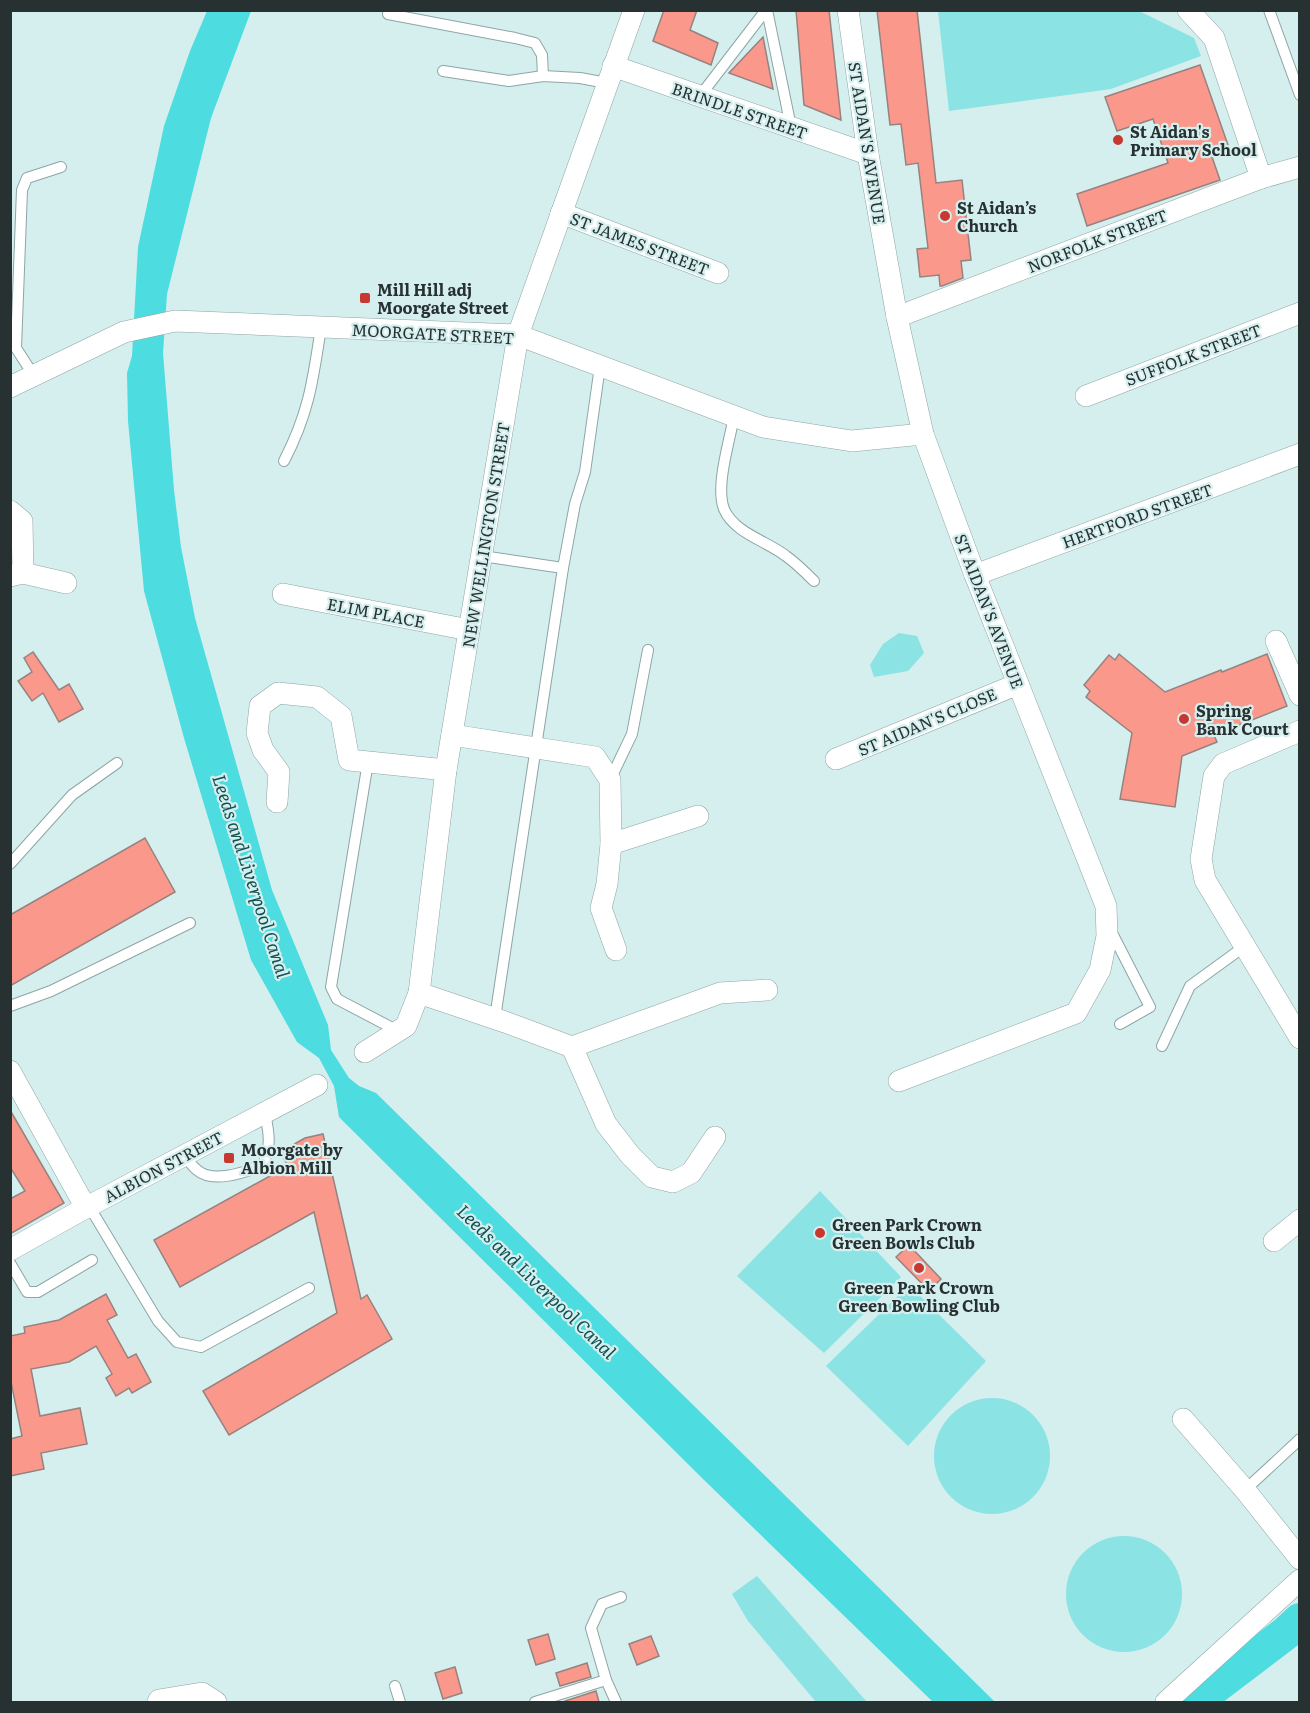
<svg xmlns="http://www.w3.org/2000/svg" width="1310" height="1713" font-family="Literata,serif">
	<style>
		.green { fill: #8be3e4 }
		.water { fill: #4ddcdf }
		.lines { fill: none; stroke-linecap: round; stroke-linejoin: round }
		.river { stroke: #4ddcdf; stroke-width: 34 }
		.building { fill: #fa988c; stroke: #96827f; stroke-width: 1.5 }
		.lane-casing { stroke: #8ea5a5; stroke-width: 12 }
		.street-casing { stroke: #8ea5a5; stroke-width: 22 }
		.lane { stroke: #fff; stroke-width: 10 }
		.street { stroke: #fff; stroke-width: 21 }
		.poi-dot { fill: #c63830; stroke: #d5eeee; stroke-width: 2 }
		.labels { text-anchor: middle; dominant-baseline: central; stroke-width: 4.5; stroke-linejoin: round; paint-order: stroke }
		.street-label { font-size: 16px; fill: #273131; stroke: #d5eeee }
		.poi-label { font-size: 16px; font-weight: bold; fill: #273131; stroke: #d5eeee; text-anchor: start }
		.water-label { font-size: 18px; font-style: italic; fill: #104e50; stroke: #d5eeee }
	</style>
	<rect width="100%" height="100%" fill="#d5eeee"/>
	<g class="green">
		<path d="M938,11H1139L1194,38L1201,56L1111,89L949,111Z"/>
		<path d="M899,633L917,636L924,653L908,671L874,677L870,665L883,644Z"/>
		<path d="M820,1191L901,1277L824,1353L737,1276Z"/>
		<path d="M909,1285L986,1361L908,1446L826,1366Z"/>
		<circle cx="992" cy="1456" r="58"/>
		<circle cx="1124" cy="1594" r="58"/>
		<path d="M757,1576L867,1702H816L748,1621L732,1594Z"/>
	</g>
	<path class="water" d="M207,11H251L211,118L167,294L163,353L174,490L181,547L195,618L272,890L328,1025L331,1050L349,1078L359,1086L376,1093L995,1702H933L702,1478L349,1127L339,1117L334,1086L319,1058L297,1042L251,960L184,738L144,591L128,421L127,373L132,356L138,247L164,126L190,51Z"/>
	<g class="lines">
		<path class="river" d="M1195,1702L1286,1633L1300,1620"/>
	</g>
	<g class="building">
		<path d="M664,10H697L690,30L718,43L711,65L653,41Z"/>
		<path d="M796,10H829L841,120L804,105Z"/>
		<path d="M877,10H917L936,183L962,180L971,260L961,261L963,278L942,286H940L939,275L920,277L917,249L928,248L918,163L906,165L901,124L890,125Z"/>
		<path d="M763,37L773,89L729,73Z"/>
		<path d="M1200,65L1228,145L1210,151L1220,180L1087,226L1077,194L1168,163L1153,119L1117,131L1105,97Z"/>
		<path d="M33,652L59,690L69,684L83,709L59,722L43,693L32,701L18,681L32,672L24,658Z"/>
		<path d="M1119,654L1165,692L1221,670L1222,672L1267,654L1287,706L1214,735L1217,742L1182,756L1175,807L1120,799L1132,733L1086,697L1090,691L1084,685L1109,655L1115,660Z"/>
		<path d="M145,838L175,892L10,986V915Z"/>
		<path d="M10,1110L64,1203L10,1234V1199L25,1191L10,1167Z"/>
		<path d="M323,1134L361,1299L367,1295L392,1339L229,1435L203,1391L337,1313L314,1212L180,1287L154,1240L288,1166L280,1152L305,1138Z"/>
		<path d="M909,1245L941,1279L929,1291L896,1257Z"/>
		<path d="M106,1294L117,1315L107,1320L128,1358L136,1354L151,1382L132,1393L129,1388L116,1396L106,1378L112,1374L96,1346L69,1362L31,1369L40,1416L80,1408L87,1444L41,1453L44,1469L10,1476V1439L22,1436L10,1377V1336L25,1333L24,1327L59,1320Z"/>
		<path d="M548,1634L555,1659L536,1665L528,1640Z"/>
		<path d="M651,1636L659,1656L637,1665L629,1644Z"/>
		<path d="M587,1663L591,1677L560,1686L556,1673Z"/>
		<path d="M455,1667L462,1693L443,1699L435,1673Z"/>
		<path d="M596,1691L599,1702H565V1701Z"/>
	</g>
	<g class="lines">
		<defs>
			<g id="lane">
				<path d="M767,10L791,127"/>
				<path d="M1269,10L1300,95"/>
				<path d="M388,14L515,38L535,43L542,55L543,76"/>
				<path d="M443,71L509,81L543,76L580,78L607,83"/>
				<path d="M700,96L766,10"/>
				<path d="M34,376L16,348L22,190L27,178L61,167"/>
				<path d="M734,416C730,440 715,486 724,509C734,533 767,541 786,556C796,563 805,572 814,581"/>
				<path d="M284,461C309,413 313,380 321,327"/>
				<path d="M482,556L563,568"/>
				<path d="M368,762L331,987L337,999L398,1031"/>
				<path d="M610,780L632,734L648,650"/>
				<path d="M10,864L72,795L117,763"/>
				<path d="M1110,929L1150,1007L1120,1024"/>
				<path d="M10,1006L51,991L190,923"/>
				<path d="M495,1018L563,568L575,504L585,472L600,366"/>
				<path d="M1162,1046L1190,986L1245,946"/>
				<path d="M185,1155C188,1160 192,1166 197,1170C213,1184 245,1172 262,1166C272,1147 269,1133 265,1113"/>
				<path d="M89,1206L158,1321L177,1342L201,1347L309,1288"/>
				<path d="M10,1263L27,1292H38L92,1260"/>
				<path d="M1245,1490L1300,1439"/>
				<path d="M395,1686L400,1702"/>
				<path d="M535,1702L606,1680"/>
				<path d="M616,1702L606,1680L591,1628L602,1604L621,1597"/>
			</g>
			<g id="street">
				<path d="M848,10L868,154L897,317L923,434L975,575L1106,906L1107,936L1100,970L1076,1013L899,1081"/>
				<path d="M1188,10L1214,38L1261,178"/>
				<path d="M613,66L868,154"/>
				<path d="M561,213L718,273"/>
				<path d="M897,317L1261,178L1300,167"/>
				<path d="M10,387L124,332L175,321L518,335L763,427L852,441L923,434"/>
				<path d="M1086,396L1300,313"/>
				<path d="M10,511L22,521L23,573"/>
				<path d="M975,575L1300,454"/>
				<path d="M10,576L23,573L66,583"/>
				<path d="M283,594L469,630"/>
				<path d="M1276,641L1300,695"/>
				<path d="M1300,731L1223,764L1214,776L1201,859L1205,880L1300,1038"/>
				<path d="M452,735L595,757L610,780L611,844L607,884L601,908L616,950"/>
				<path d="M836,759L1018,684"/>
				<path d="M277,802L279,772L263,750L257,733L260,706L278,693L317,697L341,716L349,760L446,770"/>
				<path d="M611,844L698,816"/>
				<path d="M419,993L505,1022L572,1047L720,993L767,990"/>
				<path d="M572,1047L606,1124L630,1155L652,1177L673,1182L691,1173L715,1137"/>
				<path d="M365,1052L406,1026L419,993L446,770L518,335L634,10"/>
				<path d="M10,1071L86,1208"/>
				<path d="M1274,1241L1300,1220"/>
				<path d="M10,1250L89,1206L317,1085"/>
				<path d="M1183,1419L1245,1490L1300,1559"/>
				<path d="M158,1702L159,1700L202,1693L216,1702"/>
				<path d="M1166,1702L1300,1580"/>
			</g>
		</defs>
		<use href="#lane" class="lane-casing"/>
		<use href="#street" class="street-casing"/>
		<use href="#lane" class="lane"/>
		<use href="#street" class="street"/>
	</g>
	<g class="poi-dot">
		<circle cx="1118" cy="140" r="6"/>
		<circle cx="945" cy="216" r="6"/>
		<rect x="359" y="292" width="12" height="12" rx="3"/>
		<circle cx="1184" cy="719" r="6"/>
		<rect x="223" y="1152" width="12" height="12" rx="3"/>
		<circle cx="820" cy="1233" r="6"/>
		<circle cx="919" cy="1268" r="6"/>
	</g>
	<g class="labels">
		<g class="street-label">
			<text transform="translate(740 110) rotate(19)">BRINDLE STREET</text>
			<text transform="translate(868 143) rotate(81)">ST AIDAN'S AVENUE</text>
			<text transform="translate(1097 240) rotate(-21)">NORFOLK STREET</text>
			<text transform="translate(640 243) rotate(21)">ST JAMES STREET</text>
			<text transform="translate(433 333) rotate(3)">MOORGATE STREET</text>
			<text transform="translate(1193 354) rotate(-21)">SUFFOLK STREET</text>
			<text transform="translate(1137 515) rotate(-20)">HERTFORD STREET</text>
			<text transform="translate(485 535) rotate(-81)">NEW WELLINGTON STREET</text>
			<text transform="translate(990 611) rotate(69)">ST AIDAN'S AVENUE</text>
			<text transform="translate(376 612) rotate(11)">ELIM PLACE</text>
			<text transform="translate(927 721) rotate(-23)">ST AIDAN'S CLOSE</text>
			<text transform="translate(163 1166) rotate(-28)">ALBION STREET</text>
		</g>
		<g class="poi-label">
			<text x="1130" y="131">St Aidan's<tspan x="1130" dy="18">Primary School</tspan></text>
			<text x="957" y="207">St Aidan’s<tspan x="957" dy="18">Church</tspan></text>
			<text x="377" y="289">Mill Hill adj<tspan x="377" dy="18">Moorgate Street</tspan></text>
			<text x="1196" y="710">Spring<tspan x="1196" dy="18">Bank Court</tspan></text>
			<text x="241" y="1149">Moorgate by<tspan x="241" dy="18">Albion Mill</tspan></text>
			<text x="832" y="1224">Green Park Crown<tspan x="832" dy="18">Green Bowls Club</tspan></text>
			<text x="919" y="1287" text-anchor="middle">Green Park Crown<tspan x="919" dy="18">Green Bowling Club</tspan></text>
		</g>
		<g class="water-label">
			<text transform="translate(252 876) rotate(72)">Leeds and Liverpool Canal</text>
			<text transform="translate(537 1281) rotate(44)">Leeds and Liverpool Canal</text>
		</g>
	</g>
	<rect width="1310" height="1713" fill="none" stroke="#273131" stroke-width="24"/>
</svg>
